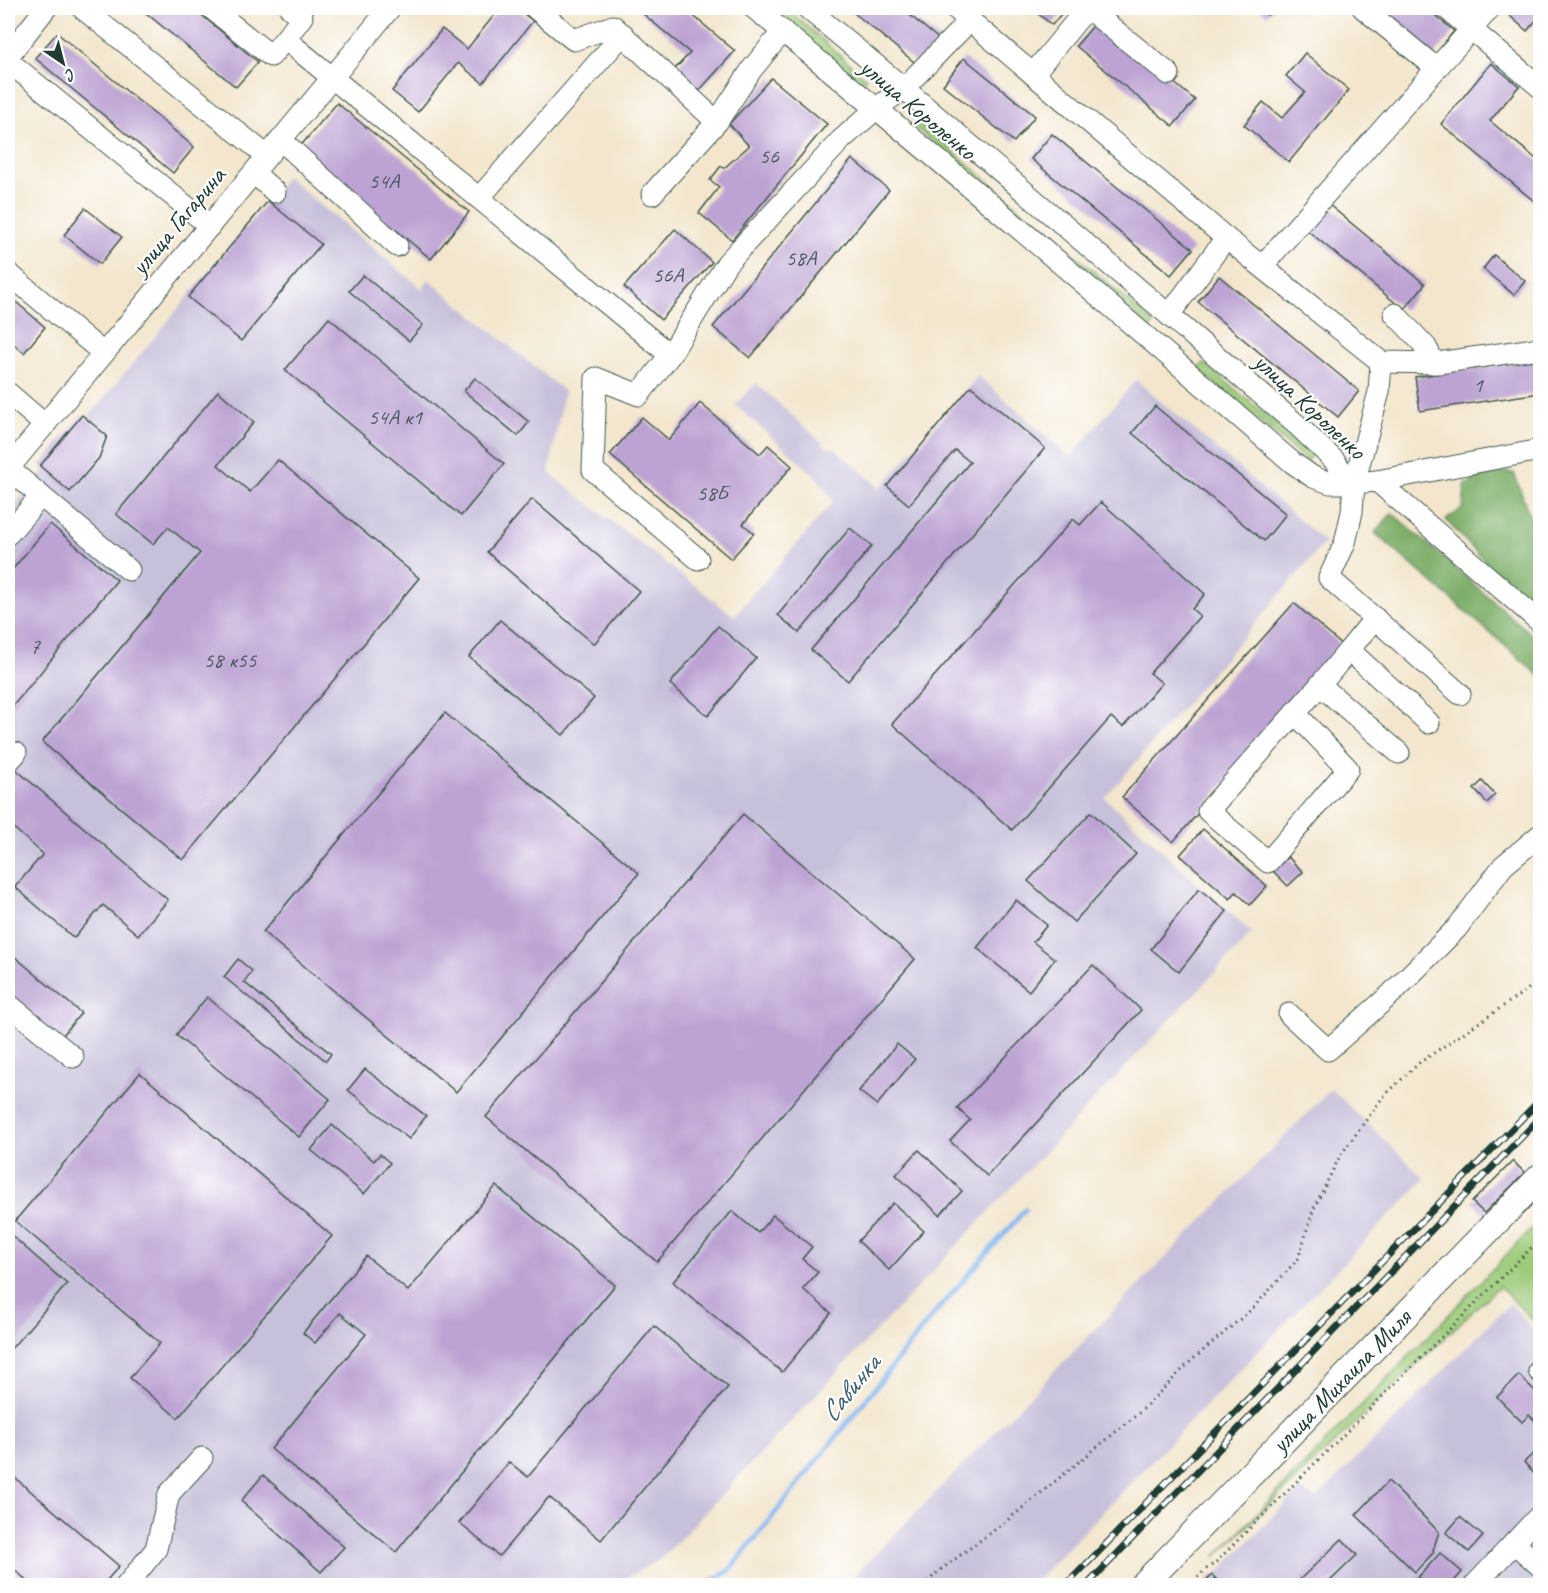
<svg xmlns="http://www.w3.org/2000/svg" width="1548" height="1593" font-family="Caveat,sans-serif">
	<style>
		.industrial { fill: #c6c0da }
		.green { fill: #9dcb79; stroke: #5e8456; stroke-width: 1.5 }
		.forest { fill: #7eaf69; stroke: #4e764e; stroke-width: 1.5 }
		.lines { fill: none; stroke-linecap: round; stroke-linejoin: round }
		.stream { stroke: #83b6f0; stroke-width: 5 }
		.building { fill: #bca3d3 }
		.minor-casing { stroke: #3f564b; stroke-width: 23 }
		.major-casing { stroke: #3f564b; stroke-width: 28 }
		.path { stroke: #3f564b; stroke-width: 3; stroke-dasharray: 1.5 4.5; stroke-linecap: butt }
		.minor { stroke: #fff; stroke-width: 21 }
		.major { stroke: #fff; stroke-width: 26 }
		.rail-casing { stroke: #1f3d34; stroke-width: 7 }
		.rail { stroke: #fff; stroke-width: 4.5; stroke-dasharray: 14; stroke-linecap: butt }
		.labels { text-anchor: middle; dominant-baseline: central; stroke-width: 4.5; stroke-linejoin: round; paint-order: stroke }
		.number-label { font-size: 22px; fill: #46565c }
		.street-label { font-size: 26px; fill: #1f3d34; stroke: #fff }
		.water-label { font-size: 27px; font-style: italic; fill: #3d616c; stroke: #fff }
	</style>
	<rect width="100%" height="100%" fill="#fff"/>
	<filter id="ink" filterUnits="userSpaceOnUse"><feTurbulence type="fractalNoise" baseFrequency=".0167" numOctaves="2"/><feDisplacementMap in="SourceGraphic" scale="12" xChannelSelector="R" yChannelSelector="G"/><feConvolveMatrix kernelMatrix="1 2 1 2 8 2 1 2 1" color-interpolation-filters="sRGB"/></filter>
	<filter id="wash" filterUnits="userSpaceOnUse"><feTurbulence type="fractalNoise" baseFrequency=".008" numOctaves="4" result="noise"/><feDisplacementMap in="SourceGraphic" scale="24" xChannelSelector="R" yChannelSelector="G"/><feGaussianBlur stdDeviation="1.35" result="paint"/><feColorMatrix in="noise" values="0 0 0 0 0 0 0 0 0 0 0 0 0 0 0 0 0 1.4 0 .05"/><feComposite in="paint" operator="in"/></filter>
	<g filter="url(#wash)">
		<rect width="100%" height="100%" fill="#f3e6cd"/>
		<g class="industrial">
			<path d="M286,176L422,289L428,279L564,391L549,473L734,616L833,502L817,477L735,405L756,383L828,448H835L880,488L978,376L1070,457L1136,380L1325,542L1105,798L1252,933L661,1559L628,1577L565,1586H8V514L275,192Z"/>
			<path d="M1331,1089L1425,1179L1032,1585H845Z"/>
			<path d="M1510,1303L1535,1332L1540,1327V1585L1205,1586L1300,1489L1316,1499Z"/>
		</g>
		<g class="green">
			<path d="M772,8H786L866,78L860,84Z"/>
			<path d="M917,123H920L1154,323L1150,329L915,127Z"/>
			<path d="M1204,363L1312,454L1307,461L1198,369Z"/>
			<path d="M1540,1220V1320L1536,1324L1499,1286L1215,1557Z"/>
		</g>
		<g class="forest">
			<path d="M1487,471L1514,473L1533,525L1540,528V610L1491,568L1446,520L1463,508L1465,486Z"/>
			<path d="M1392,513L1540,642V676L1375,533Z"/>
		</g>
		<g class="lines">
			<path class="stream" d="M703,1586L729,1571L938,1309L1025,1210"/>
		</g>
		<g id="blocks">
			<g class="building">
				<path d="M140,8H193L258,62L236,87Z"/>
				<path d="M500,8H516L533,21L483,83L458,63L418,112L392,91L442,29L467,49Z"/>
				<path d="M636,8H684L735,51L698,92L673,71L690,53Z"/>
				<path d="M848,8H901L940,40L919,66Z"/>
				<path d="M1031,8H1066L1052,25Z"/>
				<path d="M1258,8H1274L1267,15Z"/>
				<path d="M1374,8H1426L1454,31L1433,57Z"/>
				<path d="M1503,8H1540V16L1527,31L1502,9Z"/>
				<path d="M1098,20L1195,100L1173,126L1076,46Z"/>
				<path d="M57,33L194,147L173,173L35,58Z"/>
				<path d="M1305,53L1349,90L1289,162L1244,125L1263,102L1282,118L1305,92L1286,76Z"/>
				<path d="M964,58L1035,116L1014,142L943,85Z"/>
				<path d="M1491,63L1519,86L1490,121L1540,162V206L1441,124Z"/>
				<path d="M771,78L827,124L732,240L699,213L719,187L710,180L721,166L724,168L749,146L729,124Z"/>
				<path d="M337,103L469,212L431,259L298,149Z"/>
				<path d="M1052,134L1193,249L1171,275L1031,159Z"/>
				<path d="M852,159L889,190L750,358L713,327Z"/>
				<path d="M268,201L321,244L241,341L188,297Z"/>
				<path d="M1328,204L1425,284L1404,310L1307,230Z"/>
				<path d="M85,208L122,237L100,264L64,235Z"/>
				<path d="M675,229L712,262L661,320L624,287Z"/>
				<path d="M1494,255L1525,281L1514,295L1483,269Z"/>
				<path d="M363,275L423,325L409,341L349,291Z"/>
				<path d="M1219,276L1359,391L1338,417L1198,302Z"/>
				<path d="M8,295L45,327L24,353L8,339Z"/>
				<path d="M329,318L504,464L461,516L285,370Z"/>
				<path d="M1540,359V393L1420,411L1415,377Z"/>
				<path d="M475,378L529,422L518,436L464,391Z"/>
				<path d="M971,386L1045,448L848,681L811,650L970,462L955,450L909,505L887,486Z"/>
				<path d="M218,391L254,422L218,465L250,492L278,460L419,578L183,860L42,742L200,553L168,527L153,544L116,514Z"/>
				<path d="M700,403L760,454L768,445L792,466L743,524L754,533L731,559L610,455L642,417L669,440Z"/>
				<path d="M1155,406L1286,514L1264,541L1132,433Z"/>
				<path d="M82,415L107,436L99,458L70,492L40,466Z"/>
				<path d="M532,499L639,591L594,644L487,552Z"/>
				<path d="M1101,502L1205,594L1192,609L1200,616L1150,673L1162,683L1123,727L1111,717L1012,830L892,724L1073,519L1080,525Z"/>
				<path d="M50,524L117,580L8,712V575Z"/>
				<path d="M850,528L872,546L799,633L778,615Z"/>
				<path d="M1294,603L1344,647L1173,842L1122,797Z"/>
				<path d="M500,620L594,698L563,735L469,657Z"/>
				<path d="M718,626L756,658L708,716L670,684Z"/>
				<path d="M445,713L639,873L456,1092L263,932Z"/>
				<path d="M12,766L168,900L138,935L103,905L74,938L15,887L43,854L8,823V772Z"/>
				<path d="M1482,781L1495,795L1487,803L1474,789Z"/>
				<path d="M1091,812L1136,854L1074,922L1028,881Z"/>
				<path d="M743,814L915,959L657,1262L486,1117Z"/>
				<path d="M1203,829L1267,886L1250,905L1236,892L1230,899L1180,855Z"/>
				<path d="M1288,857L1303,872L1288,886L1273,871Z"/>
				<path d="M1199,889L1227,911L1179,972L1151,949Z"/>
				<path d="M1016,900L1047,925L1033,942L1055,959L1029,991L977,948Z"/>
				<path d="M8,951L81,1013L59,1040L8,996Z"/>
				<path d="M238,959L252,971L244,982L331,1054L326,1061L224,977Z"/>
				<path d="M1093,965L1141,1010L987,1176L950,1141L970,1120L957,1108Z"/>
				<path d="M207,997L330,1099L299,1137L176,1035Z"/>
				<path d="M897,1044L915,1059L877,1105L859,1091Z"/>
				<path d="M365,1069L426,1116L409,1139L348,1090Z"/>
				<path d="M140,1073L332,1236L178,1418L130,1378L160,1343L15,1221Z"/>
				<path d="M332,1125L374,1161L380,1154L390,1163L364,1194L311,1150Z"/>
				<path d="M919,1150L962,1191L940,1215L896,1175Z"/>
				<path d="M1513,1161L1525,1173L1484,1213L1472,1202Z"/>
				<path d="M496,1186L615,1285L396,1552L271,1449L366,1334L340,1313L315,1343L303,1333L366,1256L408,1291Z"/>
				<path d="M893,1203L924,1231L889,1270L858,1241Z"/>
				<path d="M732,1211L758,1233L773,1215L812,1247L802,1259L818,1272L803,1289L831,1313L782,1372L673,1282Z"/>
				<path d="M11,1235L67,1284L10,1350L8,1348V1240Z"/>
				<path d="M654,1326L728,1387L601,1540L549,1497L499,1556L459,1523L509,1462L528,1477Z"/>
				<path d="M1519,1375L1540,1396V1426L1529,1415L1522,1422L1497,1397Z"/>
				<path d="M1540,1448V1472L1536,1476L1524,1462Z"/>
				<path d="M8,1472L119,1566L102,1586H33L8,1564Z"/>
				<path d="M263,1475L344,1547L321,1572L241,1501Z"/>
				<path d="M1388,1481L1439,1532L1433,1550L1434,1552L1415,1572L1356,1515Z"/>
				<path d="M1460,1517L1483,1536L1469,1552L1446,1533Z"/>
				<path d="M1342,1539L1357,1555L1325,1586H1293Z"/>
				<path d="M1440,1553L1462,1572L1450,1586H1418L1414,1582Z"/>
				<path d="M1212,1575L1223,1586H1202Z"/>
			</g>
		</g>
	</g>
	<g filter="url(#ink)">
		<use href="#blocks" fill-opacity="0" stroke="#3f564b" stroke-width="1.5"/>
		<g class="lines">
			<defs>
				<g id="minor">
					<path d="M82,8L267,156"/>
					<path d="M211,8L271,56L285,39L670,355"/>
					<path d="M535,8L574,40L613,26L717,122"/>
					<path d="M754,8C936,156 1115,309 1293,463L1313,477L1330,483H1354L1377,481L1540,450"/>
					<path d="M807,8L907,91L1296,424L1335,461L1342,472L1354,483"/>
					<path d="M955,8L1226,238"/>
					<path d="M1087,8L1169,74"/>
					<path d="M1363,8L1436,68"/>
					<path d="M1446,8L1540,87"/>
					<path d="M285,39L302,17L290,8"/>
					<path d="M8,56L46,8"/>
					<path d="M8,61L210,226"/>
					<path d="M1033,74L1087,8"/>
					<path d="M281,140L397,246"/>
					<path d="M254,173L275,192"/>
					<path d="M652,194L717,122L752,69L783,31"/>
					<path d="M479,198L623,34"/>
					<path d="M1262,266L1490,8"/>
					<path d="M8,273L103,353"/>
					<path d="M1395,314L1426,347L1434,363"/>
					<path d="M1169,315L1226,238L1381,362L1438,363L1540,348"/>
					<path d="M1381,362L1379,392L1354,483L1352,512L1345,543L1329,578L1460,694"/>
					<path d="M8,393L45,425"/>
					<path d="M8,469L390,8"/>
					<path d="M1377,481L1540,622"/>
					<path d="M41,496L129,570"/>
					<path d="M8,534L41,496L8,468"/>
					<path d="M698,559L593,470L596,378L639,395L670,355L727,263L841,140L877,108L904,88L970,20"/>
					<path d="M1375,618L1349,650L1429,723"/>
					<path d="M1349,650L1320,685L1399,753"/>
					<path d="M1295,713L1348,769L1268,862L1208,811L1320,685"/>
					<path d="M8,762L16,753"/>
					<path d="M8,1004L73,1057"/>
					<path d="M1289,1014L1328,1050L1391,994L1457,928L1503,866L1540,835"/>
					<path d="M1539,1371H1540"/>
					<path d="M1514,1543L1540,1566"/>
					<path d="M126,1586L156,1549L169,1494L202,1458"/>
					<path d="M1474,1586L1540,1515"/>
				</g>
				<path id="major" d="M1142,1586L1540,1177"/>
			</defs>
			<use href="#minor" class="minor-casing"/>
			<use href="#major" class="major-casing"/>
			<g class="path">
				<path d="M923,1586L939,1571L1005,1522L1063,1475L1140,1412L1191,1361L1252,1309L1298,1259L1314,1208L1340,1156L1383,1097L1419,1063L1527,990L1540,978"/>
				<path d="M1189,1586L1205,1570L1216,1562L1540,1239"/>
			</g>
			<use href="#minor" class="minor"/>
			<use href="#major" class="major"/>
			<defs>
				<g id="rail">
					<path d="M1065,1586L1540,1100"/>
					<path d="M1086,1586L1540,1118"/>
				</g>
			</defs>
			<use href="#rail" class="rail-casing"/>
			<use href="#rail" class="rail"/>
		</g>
	</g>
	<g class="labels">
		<g class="number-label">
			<text x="769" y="156">56</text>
			<text x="384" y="181">54А</text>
			<text x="801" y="258">58А</text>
			<text x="668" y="275">56А</text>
			<text x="1478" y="385">1</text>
			<text x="395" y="417">54А к1</text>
			<text x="712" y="493">58Б</text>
			<text x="35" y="646">7</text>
			<text x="230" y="660">58 к55</text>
		</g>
		<g class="street-label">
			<text transform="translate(918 109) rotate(40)">улица Короленко</text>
			<text transform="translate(178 221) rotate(-50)">улица Гагарина</text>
			<text transform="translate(1310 406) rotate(43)">улица Короленко</text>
			<text transform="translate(1341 1381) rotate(-46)">улица Михаила Миля</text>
		</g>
		<g class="water-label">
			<text transform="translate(850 1388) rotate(-51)">Савинка</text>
		</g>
	</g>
	<rect width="1548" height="1593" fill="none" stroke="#fff" stroke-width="30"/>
	<g transform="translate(63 63) rotate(145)" stroke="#ffffff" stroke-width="4.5" paint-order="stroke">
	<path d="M0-4.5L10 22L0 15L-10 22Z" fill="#1f3d34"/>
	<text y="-9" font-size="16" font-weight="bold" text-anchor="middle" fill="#1f3d34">С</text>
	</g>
</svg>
